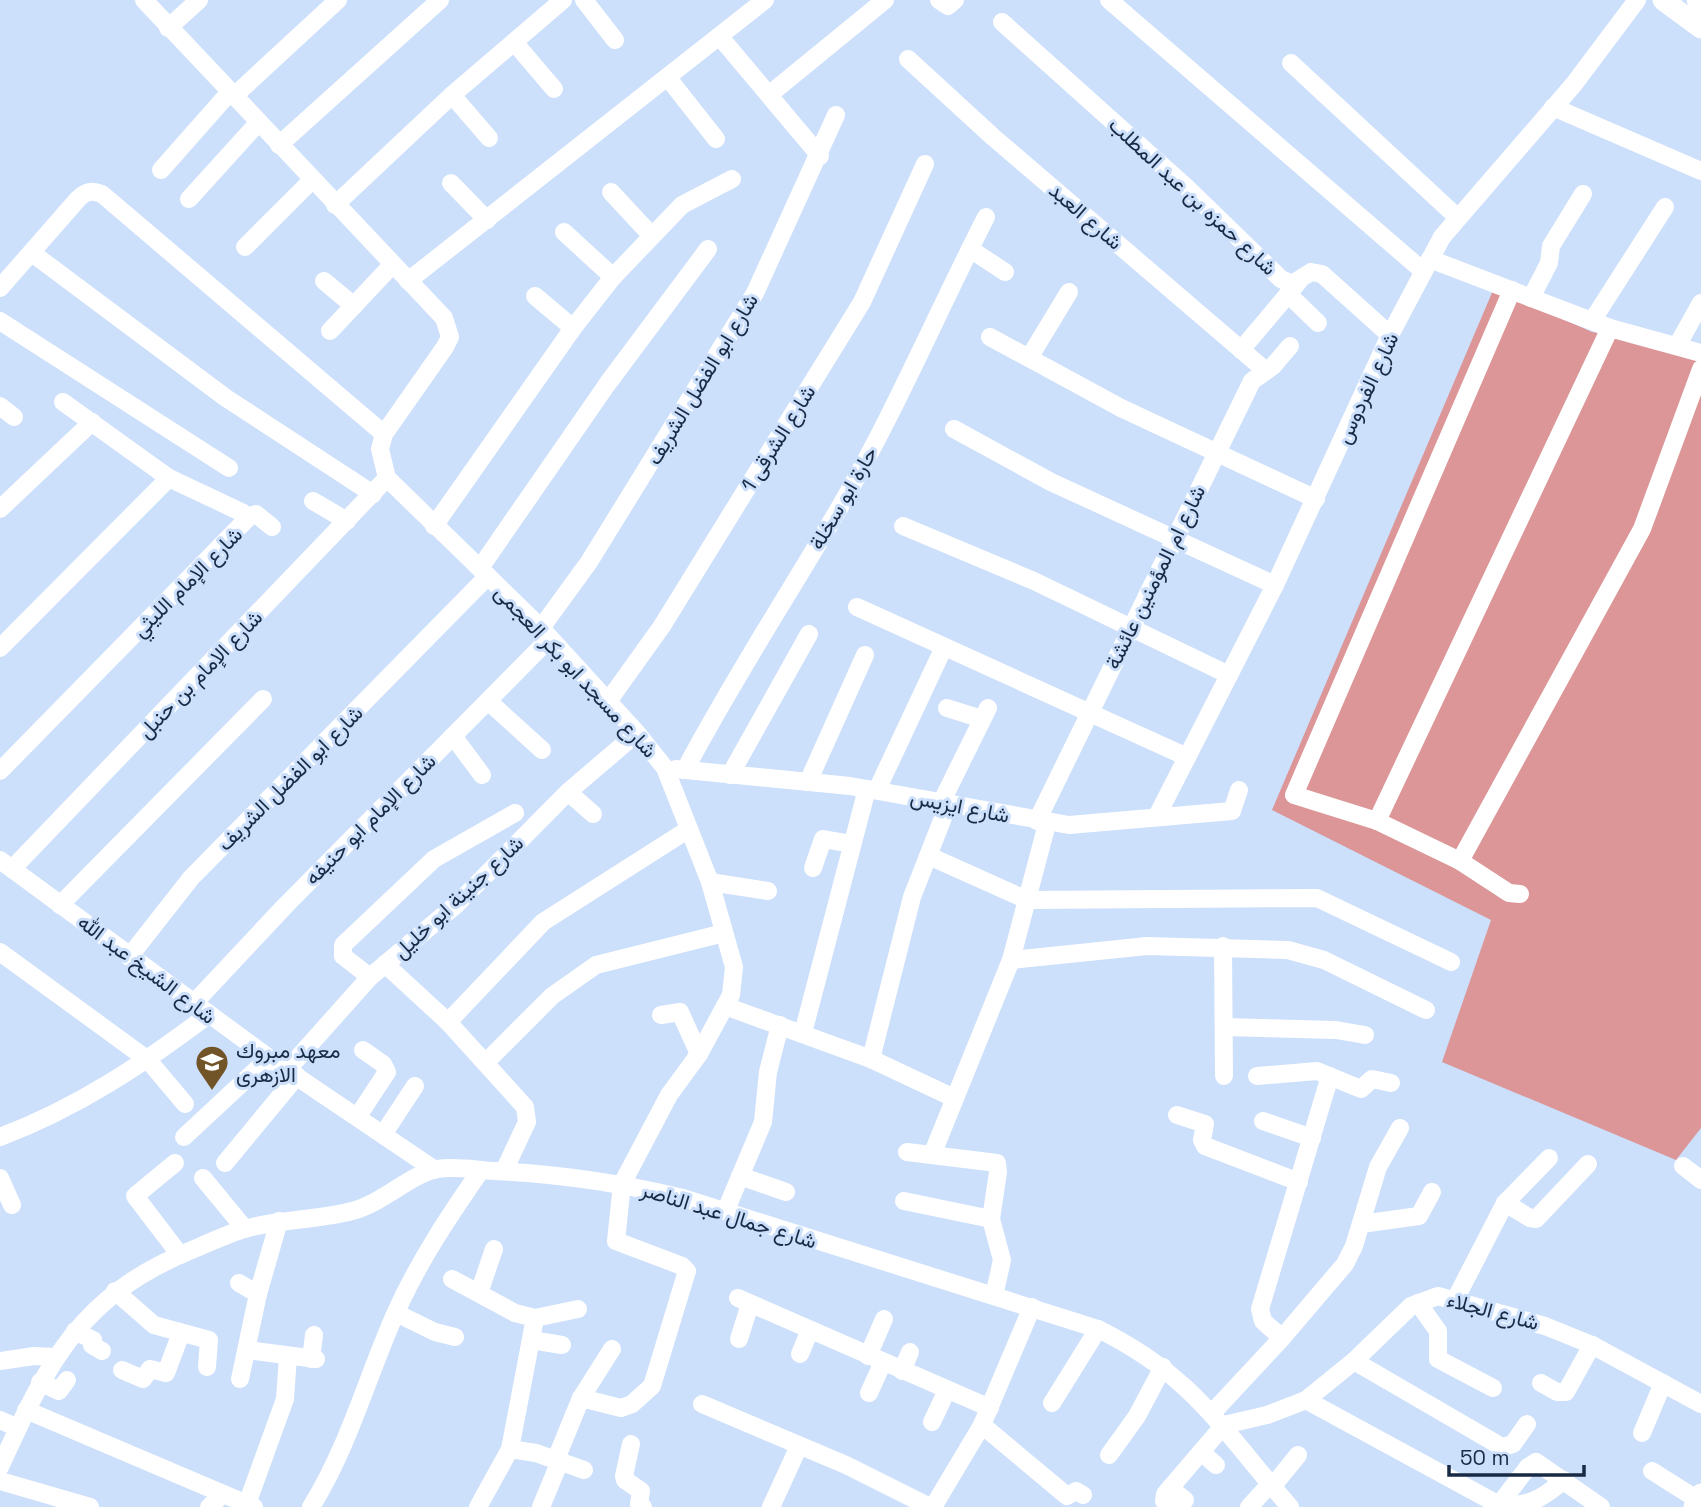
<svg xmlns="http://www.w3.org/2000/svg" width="1701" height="1507" font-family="'Space Grotesk',Vazirmatn,sans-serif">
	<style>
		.forest { fill: #dc9697 }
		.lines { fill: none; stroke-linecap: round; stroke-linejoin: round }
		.minor { stroke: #fff; stroke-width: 18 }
		.tertiary { stroke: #fff; stroke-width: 21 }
		.labels { text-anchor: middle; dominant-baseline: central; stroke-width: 6; stroke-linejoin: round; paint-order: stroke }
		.street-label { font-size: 21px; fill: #182a44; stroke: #ccdffb }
		.poi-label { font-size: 21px; fill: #182a44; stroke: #ccdffb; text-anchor: start }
	</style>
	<rect width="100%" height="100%" fill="#ccdffb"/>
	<path class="forest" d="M1494,288L1592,332L1701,350V1128L1676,1160L1442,1062L1491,920L1272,810Z"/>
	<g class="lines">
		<g class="minor">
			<path d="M144,0L444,318L450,337L445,347L384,434L380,449L387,478L541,628L637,733L665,768L710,882L734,967L731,995L699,1054L669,1095L622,1184L616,1241L682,1266L687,1271L652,1386L632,1404L621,1408L581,1398"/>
			<path d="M584,0L615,40"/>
			<path d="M939,0L948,6L955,0"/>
			<path d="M1109,0L1423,271"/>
			<path d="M1002,22L1186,187L1281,279L1292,284L1311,272L1322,274L1390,335"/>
			<path d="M168,28L199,0"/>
			<path d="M720,37L820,156"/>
			<path d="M514,42L554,89"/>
			<path d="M908,59L993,137L1266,371"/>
			<path d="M1291,63L1457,217"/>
			<path d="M668,78L716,139"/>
			<path d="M770,94L885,0"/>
			<path d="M452,95L489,138"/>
			<path d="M233,97L338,0"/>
			<path d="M1553,107L1701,171"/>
			<path d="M279,145L440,0"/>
			<path d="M161,170L229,93"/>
			<path d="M451,183L487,220"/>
			<path d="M611,192L651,235"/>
			<path d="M189,199L258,123"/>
			<path d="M335,205L452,95L563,0"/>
			<path d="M564,232L613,277"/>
			<path d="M245,247L312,180"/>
			<path d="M970,249L1005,272"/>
			<path d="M32,253L226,398L373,494"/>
			<path d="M1430,259L1610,328L1701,353"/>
			<path d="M324,281L354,306"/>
			<path d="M408,281L765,0"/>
			<path d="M0,288L78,199C86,191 92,190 102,194L384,434"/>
			<path d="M1512,290L1294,795L1377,821L1460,861L1509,893L1520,894"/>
			<path d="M1288,294L1318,323"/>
			<path d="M535,296L573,328"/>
			<path d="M1531,298L1549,263L1551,246L1583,194"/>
			<path d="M0,321L229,468"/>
			<path d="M1592,321L1665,207"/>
			<path d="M330,331L392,265"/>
			<path d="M990,337L1121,408L1316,499"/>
			<path d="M1677,346L1701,303"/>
			<path d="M1241,350L1299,281"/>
			<path d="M1029,358L1069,292"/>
			<path d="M0,406L14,417"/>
			<path d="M954,429L1051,482L1275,585"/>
			<path d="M313,501L347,521"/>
			<path d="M0,509L92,422"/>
			<path d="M247,517L256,514L272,527"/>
			<path d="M434,526L573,328L613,277L682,205L732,179"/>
			<path d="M903,526L1034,581L1229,675"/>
			<path d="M480,568L608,383L708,249"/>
			<path d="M857,607L1187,757"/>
			<path d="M541,628L589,562L755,293L836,115"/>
			<path d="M0,648L169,478"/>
			<path d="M609,700L662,626L862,302L925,164"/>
			<path d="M488,701L542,750"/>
			<path d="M947,708L982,719"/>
			<path d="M453,736L482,775"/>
			<path d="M676,769L850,786L1069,825L1232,811L1239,790"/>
			<path d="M685,770C733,679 789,594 841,505C895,412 937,313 986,217"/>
			<path d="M0,771L247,519L243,513L169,478L63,402"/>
			<path d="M730,775L809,634"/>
			<path d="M808,782L865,655"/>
			<path d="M877,790L944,647"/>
			<path d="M568,792L593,814"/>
			<path d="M941,803L988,708"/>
			<path d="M1157,816L1275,585L1390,335L1442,237L1574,84L1637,0"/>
			<path d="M1037,821L1252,381L1273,366L1290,346"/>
			<path d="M1377,821L1610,328"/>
			<path d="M929,856L1027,900L1317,898L1451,962"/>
			<path d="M0,860L269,1058L435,1170"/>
			<path d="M1460,861L1642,529L1701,369"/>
			<path d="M813,868L823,839L852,844"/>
			<path d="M12,869L387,478"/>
			<path d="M710,882L768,891"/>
			<path d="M60,905L263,699"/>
			<path d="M1223,946L1224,1076"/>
			<path d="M0,952L148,1060L185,1104"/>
			<path d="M129,957L191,878L488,576"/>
			<path d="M1011,960L1147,946L1288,950L1324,960L1426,1010"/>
			<path d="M385,964L448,1022L525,1107L527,1122L504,1171"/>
			<path d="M370,977L343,956V945L434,859L515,813"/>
			<path d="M194,1003L284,907L550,638"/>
			<path d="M725,1006L871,1059L954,1098"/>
			<path d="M661,1015L680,1012L699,1054"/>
			<path d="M448,1022L543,922L689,829"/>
			<path d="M1224,1027L1336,1030L1365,1035"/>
			<path d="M803,1033L867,789"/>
			<path d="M871,1059L912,897L948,805"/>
			<path d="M486,1062L552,996L596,965L724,933"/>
			<path d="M287,1070L370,977L457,904L568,792L637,733"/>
			<path d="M1257,1076L1317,1071L1361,1089L1372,1079L1391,1083"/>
			<path d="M1177,1115L1205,1124L1202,1140L1205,1146L1299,1182"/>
			<path d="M358,1116L387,1072L383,1064L363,1050"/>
			<path d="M1263,1121L1312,1138"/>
			<path d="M384,1133L415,1086"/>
			<path d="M0,1137C77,1108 143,1064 208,1015"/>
			<path d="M184,1137L269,1058"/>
			<path d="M907,1152L997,1163L998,1172L991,1219L1002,1260L994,1296"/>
			<path d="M932,1155L1011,960L1047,824"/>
			<path d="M175,1163L135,1196L180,1255"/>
			<path d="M225,1163L297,1076"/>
			<path d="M1683,1166L1701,1180"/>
			<path d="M740,1176L786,1192"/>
			<path d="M0,1178L12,1205"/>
			<path d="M203,1178L245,1229"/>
			<path d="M904,1201L991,1219"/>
			<path d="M1505,1203L1530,1218L1536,1219L1588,1164"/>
			<path d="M726,1210L763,1122L768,1072L780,1025"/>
			<path d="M1361,1224L1419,1216L1432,1192"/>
			<path d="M452,1279L515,1313L535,1318L578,1309"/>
			<path d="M239,1283L258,1294"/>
			<path d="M115,1291L154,1325L209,1340L207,1367"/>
			<path d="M479,1293L494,1249"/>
			<path d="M738,1298L990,1408"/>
			<path d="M1455,1300L1505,1203L1549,1158"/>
			<path d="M1418,1303L1438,1331V1359L1493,1388"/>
			<path d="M396,1313L435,1332L455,1337"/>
			<path d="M75,1331L93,1340L92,1345L102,1351"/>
			<path d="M1282,1338L1263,1321L1260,1309L1330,1076"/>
			<path d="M739,1339L750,1304"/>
			<path d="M531,1340L562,1345"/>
			<path d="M247,1350L316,1359"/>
			<path d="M800,1354L810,1330"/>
			<path d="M868,1356L884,1319"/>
			<path d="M311,1359L314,1335"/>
			<path d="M0,1361L34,1356L55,1357"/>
			<path d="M1354,1361L1502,1447L1513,1444L1527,1424"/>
			<path d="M122,1370L143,1379L150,1369L166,1373L181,1333"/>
			<path d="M902,1371L910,1352"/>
			<path d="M240,1379L258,1294L279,1221"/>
			<path d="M40,1382L59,1391L67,1380"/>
			<path d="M1541,1383L1557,1392H1566L1592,1345"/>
			<path d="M869,1393L883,1362"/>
			<path d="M1306,1400L1499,1505C1528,1507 1542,1499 1564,1480"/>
			<path d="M1052,1403L1098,1329"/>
			<path d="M702,1404L846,1465L930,1507"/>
			<path d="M26,1410L254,1507"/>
			<path d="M1213,1412L1282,1338L1345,1264L1354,1246L1378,1167L1400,1128"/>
			<path d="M0,1420L18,1428"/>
			<path d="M932,1422L947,1390"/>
			<path d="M982,1425L1067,1496L1076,1491L1083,1495"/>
			<path d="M1642,1433L1663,1383"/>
			<path d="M631,1444L624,1476L625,1480L641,1491L639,1504L643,1507"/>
			<path d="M510,1449L536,1453L584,1470"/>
			<path d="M1201,1452L1216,1465"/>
			<path d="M1109,1455L1137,1416L1163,1367"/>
			<path d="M556,1459L581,1398L612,1349"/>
			<path d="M0,1467C48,1362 80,1295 194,1249C211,1242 229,1233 248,1228C282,1219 318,1220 352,1211C383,1203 409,1175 437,1169C456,1166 476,1170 495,1171C559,1174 621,1183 683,1198L1098,1329C1194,1376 1223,1431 1290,1507"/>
			<path d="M1652,1471L1698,1500"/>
			<path d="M0,1481L90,1507"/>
			<path d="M1272,1487L1298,1455"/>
			<path d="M1170,1488L1185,1500"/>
			<path d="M247,1504L285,1399L288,1356"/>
			<path d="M1499,1505L1528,1467L1536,1462L1601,1507"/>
			<path d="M209,1507L223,1494"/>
			<path d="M311,1507C349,1446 367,1377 396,1312C419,1261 449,1216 481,1170"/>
			<path d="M478,1507L510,1449L535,1318"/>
			<path d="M541,1507L560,1461"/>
			<path d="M771,1507L799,1446"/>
			<path d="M933,1507L982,1425L1032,1307"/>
			<path d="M1171,1507L1164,1501L1165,1494L1224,1425L1267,1415L1306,1400L1354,1361L1411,1306L1438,1296L1545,1326L1592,1345L1701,1404"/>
			<path d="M1249,1507L1270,1484"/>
		</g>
		<g class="tertiary">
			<path d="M1663,0L1701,28"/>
			<path d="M1697,0L1701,4"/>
			<path d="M1694,1507L1701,1494"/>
		</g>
	</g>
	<defs>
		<symbol id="school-pin" viewBox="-11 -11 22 30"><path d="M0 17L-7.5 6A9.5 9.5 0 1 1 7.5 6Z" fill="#715528" stroke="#ccdffb"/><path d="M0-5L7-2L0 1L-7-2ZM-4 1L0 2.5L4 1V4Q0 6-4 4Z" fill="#fff"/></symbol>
	</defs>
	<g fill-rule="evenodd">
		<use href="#school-pin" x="193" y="1043" width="38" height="52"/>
	</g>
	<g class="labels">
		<g class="street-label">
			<text transform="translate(1193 196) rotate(43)">شارع حمزه بن عبد المطلب</text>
			<text transform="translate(1086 216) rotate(41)">شارع العبد</text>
			<text transform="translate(702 379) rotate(-59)">شارع ابو الفضل الشريف</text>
			<text transform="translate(1367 388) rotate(-65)">شارع الفردوس</text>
			<text transform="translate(778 438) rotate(-58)">شارع الشرقى 1</text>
			<text transform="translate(843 498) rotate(-60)">حارة ابو سخلة</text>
			<text transform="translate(1155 577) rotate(-64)">شارع ام المؤمنين عائشة</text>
			<text transform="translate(187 582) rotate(-45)">شارع الإمام الليثي</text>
			<text transform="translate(576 671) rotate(47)">شارع مسجد ابو بكر العجمى</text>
			<text transform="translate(200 674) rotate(-46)">شارع الإمام بن حنبل</text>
			<text transform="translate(290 778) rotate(-45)">شارع ابو الفضل الشريف</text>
			<text transform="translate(960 806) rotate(11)">شارع ايزيس</text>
			<text transform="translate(370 819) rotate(-45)">شارع الإمام ابو حنيفه</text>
			<text transform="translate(458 897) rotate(-43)">شارع جنينة ابو خليل</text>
			<text transform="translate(147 969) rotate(37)">شارع الشيخ عبد الله</text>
			<text transform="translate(729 1215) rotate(17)">شارع جمال عبد الناصر</text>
			<text transform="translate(1493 1311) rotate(15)">شارع الجلاء</text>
		</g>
		<g class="poi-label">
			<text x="236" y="1050">معهد مبروك<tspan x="236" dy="24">الازهرى</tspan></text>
		</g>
	</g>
	<path d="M1449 1465v10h135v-10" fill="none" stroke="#182a44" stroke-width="3.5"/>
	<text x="1460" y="1465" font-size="21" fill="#182a44" stroke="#ccdffb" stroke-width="5" paint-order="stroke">50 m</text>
</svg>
